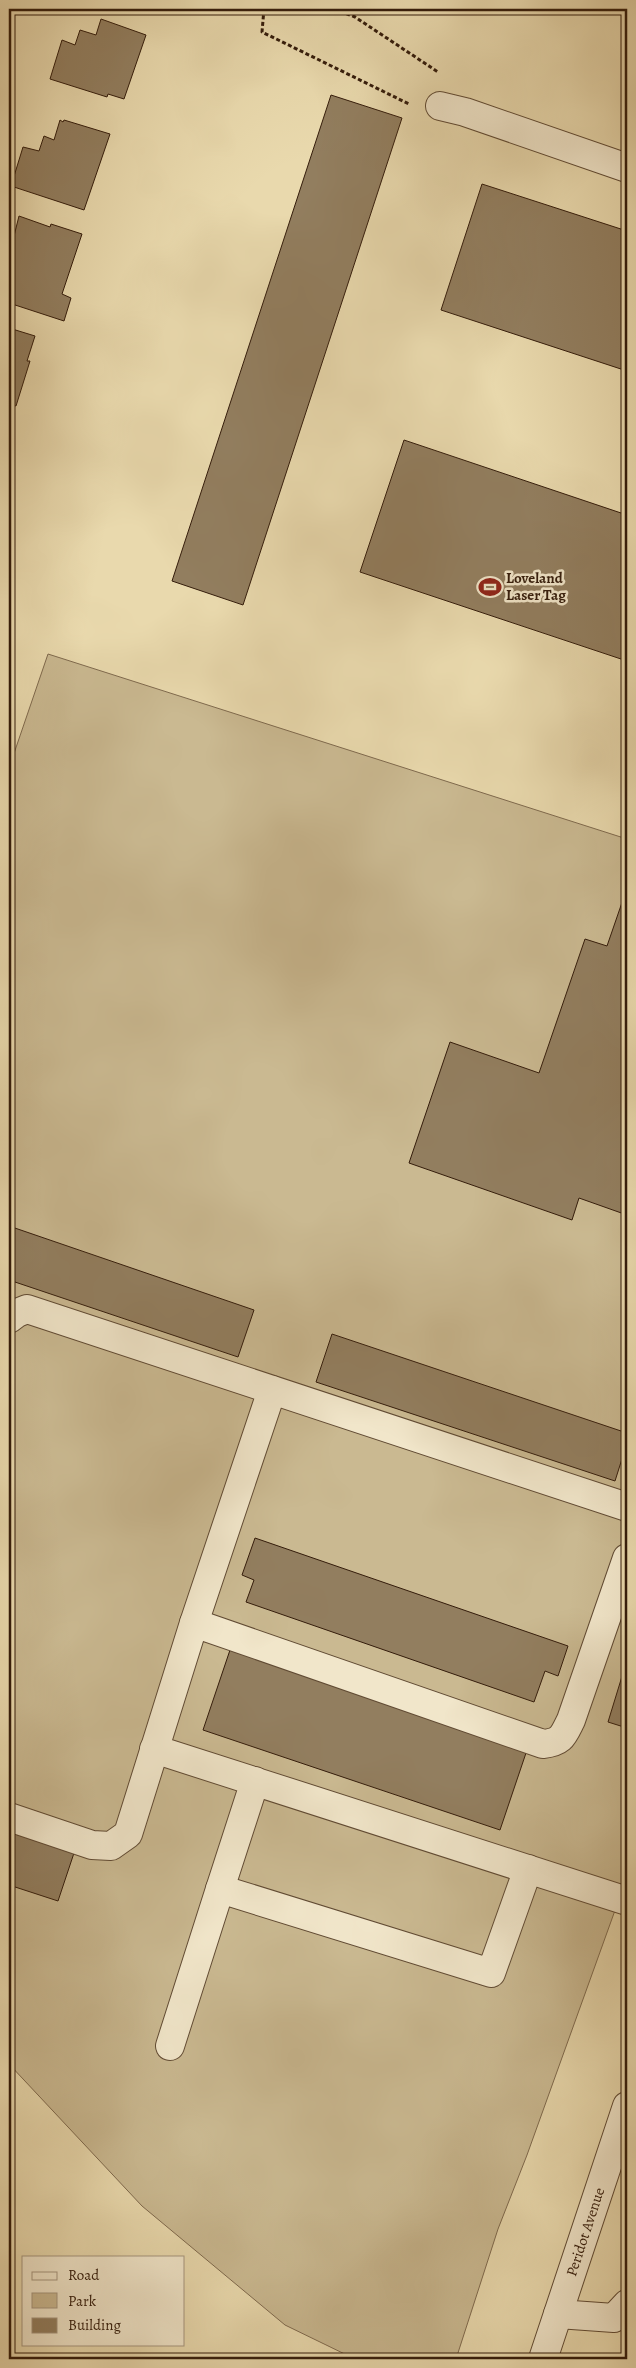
<svg xmlns="http://www.w3.org/2000/svg" width="636" height="2368" font-family="Alegreya,serif">
	<style>
		.green { fill: #cab991; stroke: #7f6a4e }
		.building { fill: #927e5f; stroke: #341c0b }
		.lines { fill: none; stroke-linecap: round; stroke-linejoin: round }
		.minor-casing { stroke: #614b34; stroke-width: 30 }
		.path { stroke: #341c0b; stroke-width: 3; stroke-dasharray: 4 2.5; stroke-linecap: butt }
		.minor { stroke: #f1e6ca; stroke-width: 28 }
		.labels { text-anchor: middle; dominant-baseline: central; stroke-width: 5; stroke-linejoin: round; paint-order: stroke }
		.poi-label { font-size: 15px; font-weight: bold; fill: #341c0b; stroke: #f1e6ca; text-anchor: start }
		.street-label { font-size: 15px; fill: #341c0b; stroke: #f1e6ca }
	</style>
	<rect width="100%" height="100%" fill="#e9d9ad"/>
	<filter id="stains"><feTurbulence type="fractalNoise" baseFrequency=".004" numOctaves="4"/><feColorMatrix values="0 0 0 0 .2 0 0 0 0 .09 0 0 0 0 .02 0 0 0 .5 -.17"/></filter>
	<radialGradient id="worn" r=".72"><stop offset=".6" stop-color="#630" stop-opacity="0"/><stop offset="1" stop-color="#630" stop-opacity=".3"/></radialGradient>
	<path class="green" d="M48,654L627,839V1877L527,2155L498,2229L456,2359H355L285,2325L142,2206L9,2064V768Z"/>
	<g class="building">
		<path d="M101,19L146,35L124,99L108,94L107,97L50,79L62,40L75,45L80,30L96,35Z"/>
		<path d="M331,95L402,118L243,605L172,581Z"/>
		<path d="M60,120L63,122L64,120L110,134L84,210L11,186L23,147L39,151L44,136L54,140Z"/>
		<path d="M482,184L627,231V371L441,310Z"/>
		<path d="M19,216L50,227L51,224L82,234L62,294L71,298L64,321L9,303V262L12,264L14,257L9,256Z"/>
		<path d="M9,328L35,336L27,361H30L16,406L9,404Z"/>
		<path d="M404,440L627,515V661L360,572Z"/>
		<path d="M627,888V1215L579,1198L572,1220L409,1163L450,1042L539,1073L585,939L607,946Z"/>
		<path d="M9,1226L254,1310L238,1357L9,1280Z"/>
		<path d="M332,1334L627,1433V1443L615,1481L316,1382Z"/>
		<path d="M255,1538L568,1646L558,1676L545,1671L534,1702L246,1602L254,1580L242,1575Z"/>
		<path d="M230,1650L527,1750L500,1830L203,1730Z"/>
		<path d="M627,1660V1728L608,1722Z"/>
		<path d="M9,1832L74,1853L58,1901L9,1885Z"/>
	</g>
	<g class="lines">
		<defs>
			<g id="minor">
				<path d="M440,106L465,112L627,168"/>
				<path d="M9,1319L17,1313L27,1309L627,1507"/>
				<path d="M194,1623L272,1390"/>
				<path d="M154,1749L627,1901"/>
				<path d="M255,1781L220,1889L491,1973L528,1869"/>
				<path d="M9,1817L92,1845L111,1846L128,1834L194,1623L543,1744C562,1742 563,1736 571,1720L627,1558"/>
				<path d="M170,2046L220,1889"/>
				<path d="M558,2314L614,2318L627,2304"/>
				<path id="s1" d="M543,2359L627,2106"/>
			</g>
		</defs>
		<use href="#minor" class="minor-casing"/>
		<g class="path">
			<path d="M264,9L262,32L409,104"/>
			<path d="M334,9L355,17L438,72"/>
		</g>
		<use href="#minor" class="minor"/>
	</g>
	<defs>
		<symbol id="stadium-bare" viewBox="-9 -9 18 18"><path d="M0-5a6.5 5 0 1 0 0 10a6.5 5 0 1 0 0-10ZM-3.5-1.8h7v3.6h-7Z" fill="#8f2418" stroke="#f1e6ca" stroke-width="2.5" paint-order="stroke"/></symbol>
	</defs>
	<g fill-rule="evenodd">
		<use href="#stadium-bare" x="474" y="571" width="32" height="32"/>
	</g>
	<g class="labels">
		<g class="poi-label">
			<text x="506" y="578">Loveland<tspan x="506" dy="17">Laser Tag</tspan></text>
		</g>
		<g class="street-label">
			<text stroke="none"><textPath href="#s1" startOffset="134">Peridot Avenue</textPath></text>
		</g>
	</g>
	<rect width="636" height="2368" fill="none" stroke="#e9d9ad" stroke-width="30"/>
	<rect x="10" y="10" width="616" height="2348" fill="none" stroke="#341c0b" stroke-width="2.5"/>
	<rect x="15" y="15" width="606" height="2338" fill="none" stroke="#341c0b"/>
	<rect x="22" y="2256" width="162" height="90" fill="#f1e6ca" stroke="#a5957e"/>
	<rect x="32" y="2272" width="25" height="8" fill="#f1e6ca" stroke="#a5957e"/>
	<text x="68" y="2280" font-size="15" fill="#341c0b">Road</text>
	<rect x="32" y="2293" width="25" height="15" fill="#cab991" stroke="#a5957e"/>
	<text x="68" y="2306" font-size="15" fill="#341c0b">Park</text>
	<rect x="32" y="2318" width="25" height="15" fill="#927e5f" stroke="#a5957e"/>
	<text x="68" y="2330" font-size="15" fill="#341c0b">Building</text>
	<rect width="100%" height="100%" filter="url(#stains)"/>
	<rect width="100%" height="100%" fill="url(#worn)"/>
</svg>
